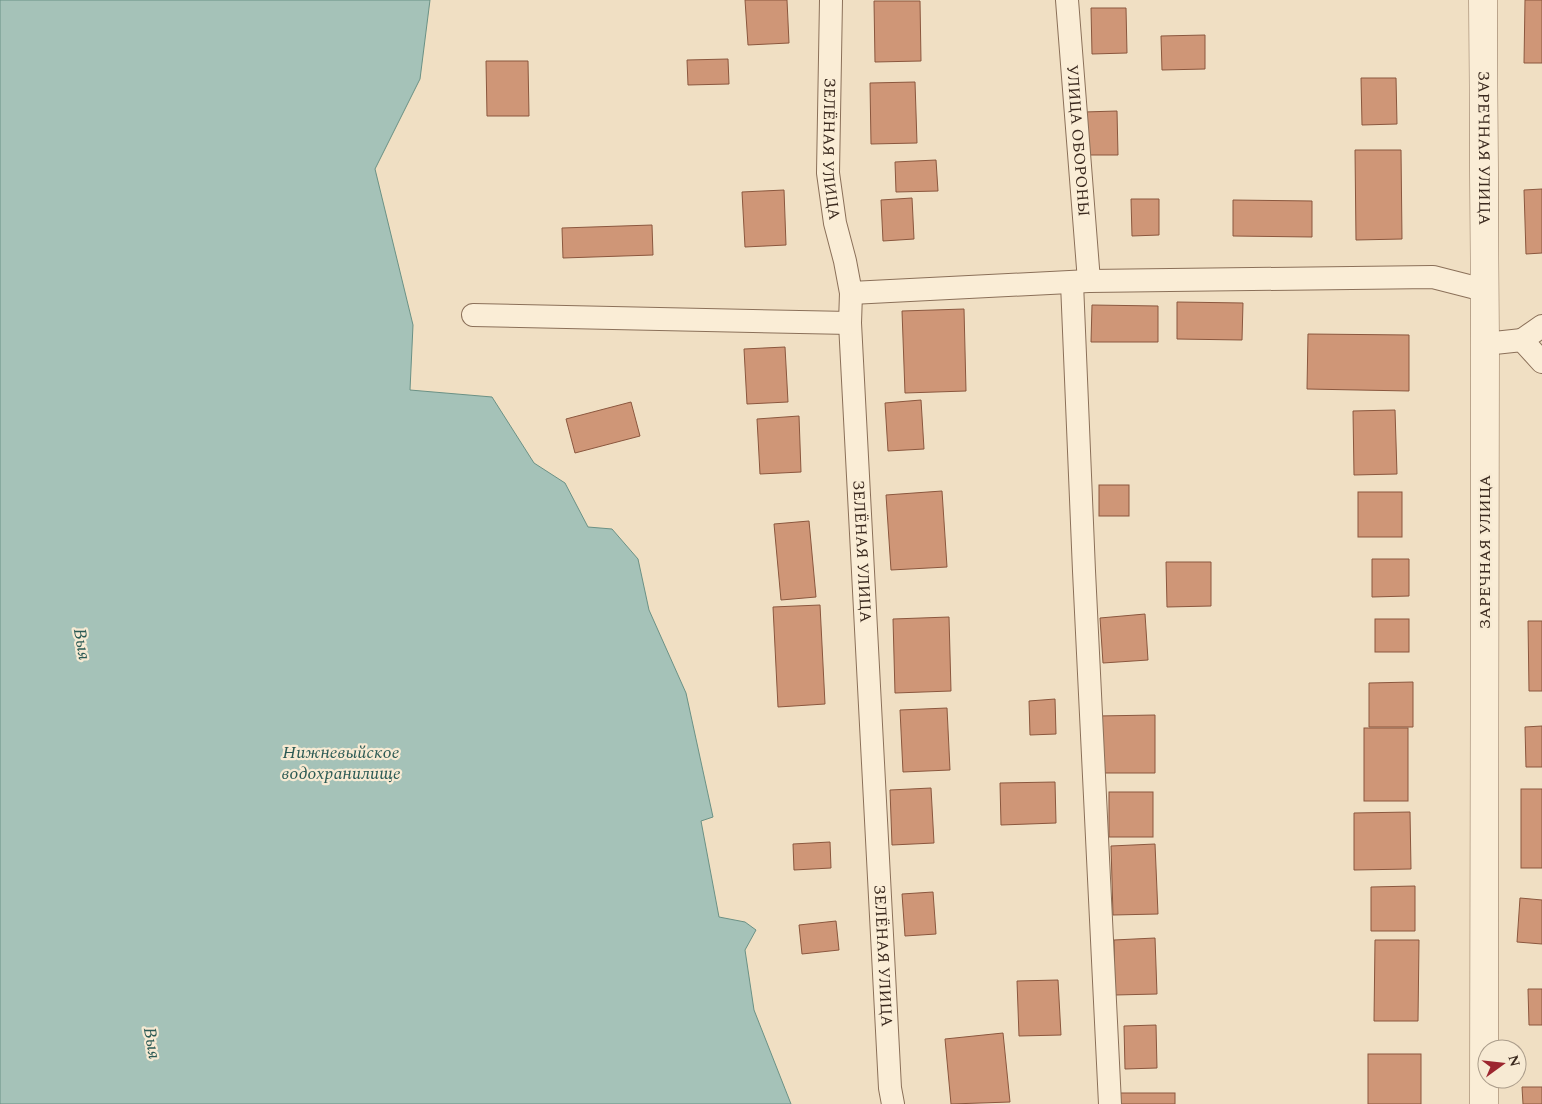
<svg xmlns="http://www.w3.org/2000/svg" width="1542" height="1104" font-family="Spectral,serif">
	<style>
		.water { fill: #a5c2b8; stroke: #6b9185 }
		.building { fill: #cf9677; stroke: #8b573e }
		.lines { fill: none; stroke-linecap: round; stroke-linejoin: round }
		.minor-casing { stroke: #8b7059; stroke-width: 24 }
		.tertiary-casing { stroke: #8b7059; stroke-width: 29 }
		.minor { stroke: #faedd6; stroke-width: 22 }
		.tertiary { stroke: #faedd6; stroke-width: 28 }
		.labels { text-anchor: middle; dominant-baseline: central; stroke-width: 4.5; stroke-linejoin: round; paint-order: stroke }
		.street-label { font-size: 16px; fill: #3a291e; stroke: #f7ead3 }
		.water-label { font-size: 18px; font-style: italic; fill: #2c5a54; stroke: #f7ead3 }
	</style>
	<rect width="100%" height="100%" fill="#f0dfc3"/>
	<path class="water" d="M0,0H430L420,79L375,169L413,325L410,390L492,397L534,463L565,483L588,527L612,529L638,559L649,610L686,693L713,817L701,821L719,917L745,922L756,930L745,950L754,1010L791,1104H0Z"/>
	<g class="building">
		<path d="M745,0H787L789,43L748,45Z"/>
		<path d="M1525,0H1542V63H1524Z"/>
		<path d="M874,1H920L921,61L875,62Z"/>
		<path d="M1091,8H1126L1127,53L1092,54Z"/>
		<path d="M1205,35V69L1162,70L1161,36Z"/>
		<path d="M728,59L729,84L688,85L687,60Z"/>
		<path d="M486,61H528L529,116H487Z"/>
		<path d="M1361,78H1396L1397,124L1362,125Z"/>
		<path d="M915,82L917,143L871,144L870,83Z"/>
		<path d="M1117,111L1118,155H1086L1084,112Z"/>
		<path d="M1355,150H1401L1402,239L1356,240Z"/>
		<path d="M936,160L938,191L896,192L895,162Z"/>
		<path d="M1542,189V253L1526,254L1524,190Z"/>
		<path d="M784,190L786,245L745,247L742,192Z"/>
		<path d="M912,198L914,239L883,241L881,200Z"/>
		<path d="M1131,199H1159V235L1132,236Z"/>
		<path d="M1233,200L1312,201V237L1233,236Z"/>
		<path d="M652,225L653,255L563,258L562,228Z"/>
		<path d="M1177,302L1243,303L1242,340L1177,339Z"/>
		<path d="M1092,305L1158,306V342H1091Z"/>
		<path d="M964,309L966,391L905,393L902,311Z"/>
		<path d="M1308,334L1409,335V391L1307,389Z"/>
		<path d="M785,347L788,402L747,404L744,349Z"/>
		<path d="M921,400L924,449L888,451L885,403Z"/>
		<path d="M631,402L640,436L575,453L566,419Z"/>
		<path d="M1395,410L1397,474L1354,475L1353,411Z"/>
		<path d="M799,416L801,472L760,474L757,419Z"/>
		<rect x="1099" y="485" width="30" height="31"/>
		<path d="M942,491L947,567L891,570L886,495Z"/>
		<rect x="1358" y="492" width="44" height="45"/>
		<path d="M809,521L816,597L781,600L774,524Z"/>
		<path d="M1372,559H1409V596L1372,597Z"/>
		<path d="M1166,562H1211V606L1167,607Z"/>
		<path d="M820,605L825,704L778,707L773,607Z"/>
		<path d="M1145,614L1148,660L1103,663L1100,618Z"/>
		<path d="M949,617L951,691L895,693L893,619Z"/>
		<rect x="1375" y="619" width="34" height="33"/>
		<path d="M1528,621H1542V691H1529Z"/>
		<path d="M1413,682V727H1369V683Z"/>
		<path d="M1055,699L1056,734L1030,735L1029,701Z"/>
		<path d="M947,708L950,770L903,772L900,710Z"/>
		<path d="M1155,715V773H1099L1098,716Z"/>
		<path d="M1542,726V767H1526L1525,727Z"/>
		<rect x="1364" y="728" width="44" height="73"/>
		<path d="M1055,782L1056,823L1001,825L1000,783Z"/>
		<path d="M931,788L934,843L892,845L890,790Z"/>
		<rect x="1521" y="789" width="21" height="79"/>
		<rect x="1109" y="792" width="44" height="45"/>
		<path d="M1410,812L1411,869L1354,870V813Z"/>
		<path d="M830,842L831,868L794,870L793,844Z"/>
		<path d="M1155,844L1158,914L1113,915L1111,846Z"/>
		<path d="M1415,886V931H1371V887Z"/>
		<path d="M933,892L936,934L905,936L902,894Z"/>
		<path d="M1520,898L1542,900V944L1517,942Z"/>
		<path d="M836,921L839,950L802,954L799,925Z"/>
		<path d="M1155,938L1157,994L1115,995L1114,940Z"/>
		<path d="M1375,940H1419L1418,1021H1374Z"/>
		<path d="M1058,980L1061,1035L1019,1036L1017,981Z"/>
		<path d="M1528,989H1542V1025H1529Z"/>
		<path d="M1156,1025L1157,1068L1125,1069L1124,1026Z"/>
		<path d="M1003,1033L1010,1102L951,1104L945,1039Z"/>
		<rect x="1368" y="1054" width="53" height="50"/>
		<path d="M1522,1087H1542V1104H1523Z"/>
		<rect x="1120" y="1093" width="55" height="11"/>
	</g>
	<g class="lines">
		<defs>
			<g id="minor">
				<path id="s1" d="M831,0L828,173L835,223L845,261L851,293L850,323L890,1088L893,1104"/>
				<path id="s2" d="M1067,0L1089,281"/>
				<path d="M1072,283L1084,571L1110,1104"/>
				<path d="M851,293L1089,281L1433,277L1484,290"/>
				<path d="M473,315L850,323"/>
				<path d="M1522,340L1542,326"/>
				<path d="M1485,344L1522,340L1542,362"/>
			</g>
			<g id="tertiary">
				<path id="s3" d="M1483,0L1485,344L1484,1104"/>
			</g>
		</defs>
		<use href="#minor" class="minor-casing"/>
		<use href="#tertiary" class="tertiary-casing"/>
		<use href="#minor" class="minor"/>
		<use href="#tertiary" class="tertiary"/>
	</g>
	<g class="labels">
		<g class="street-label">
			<text stroke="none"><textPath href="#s2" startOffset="141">УЛИЦА ОБОРОНЫ</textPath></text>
			<text stroke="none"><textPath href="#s3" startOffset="148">ЗАРЕЧНАЯ УЛИЦА</textPath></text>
			<text stroke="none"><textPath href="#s1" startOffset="149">ЗЕЛЁНАЯ УЛИЦА</textPath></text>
			<text stroke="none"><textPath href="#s1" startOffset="554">ЗЕЛЁНАЯ УЛИЦА</textPath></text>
			<text transform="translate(1485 552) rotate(-90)">ЗАРЕЧНАЯ УЛИЦА</text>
			<text stroke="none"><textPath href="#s1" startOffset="959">ЗЕЛЁНАЯ УЛИЦА</textPath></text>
		</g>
		<g class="water-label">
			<text transform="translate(82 644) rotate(80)">Выя</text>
			<text x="341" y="752">Нижневыйское<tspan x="341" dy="21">водохранилище</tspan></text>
			<text transform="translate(152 1043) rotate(80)">Выя</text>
		</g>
	</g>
	<g transform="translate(1502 1064) rotate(75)"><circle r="24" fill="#f7ead3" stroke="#ab9d8b"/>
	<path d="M0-4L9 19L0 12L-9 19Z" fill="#9c262f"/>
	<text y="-8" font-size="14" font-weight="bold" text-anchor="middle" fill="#3a291e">N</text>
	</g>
</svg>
